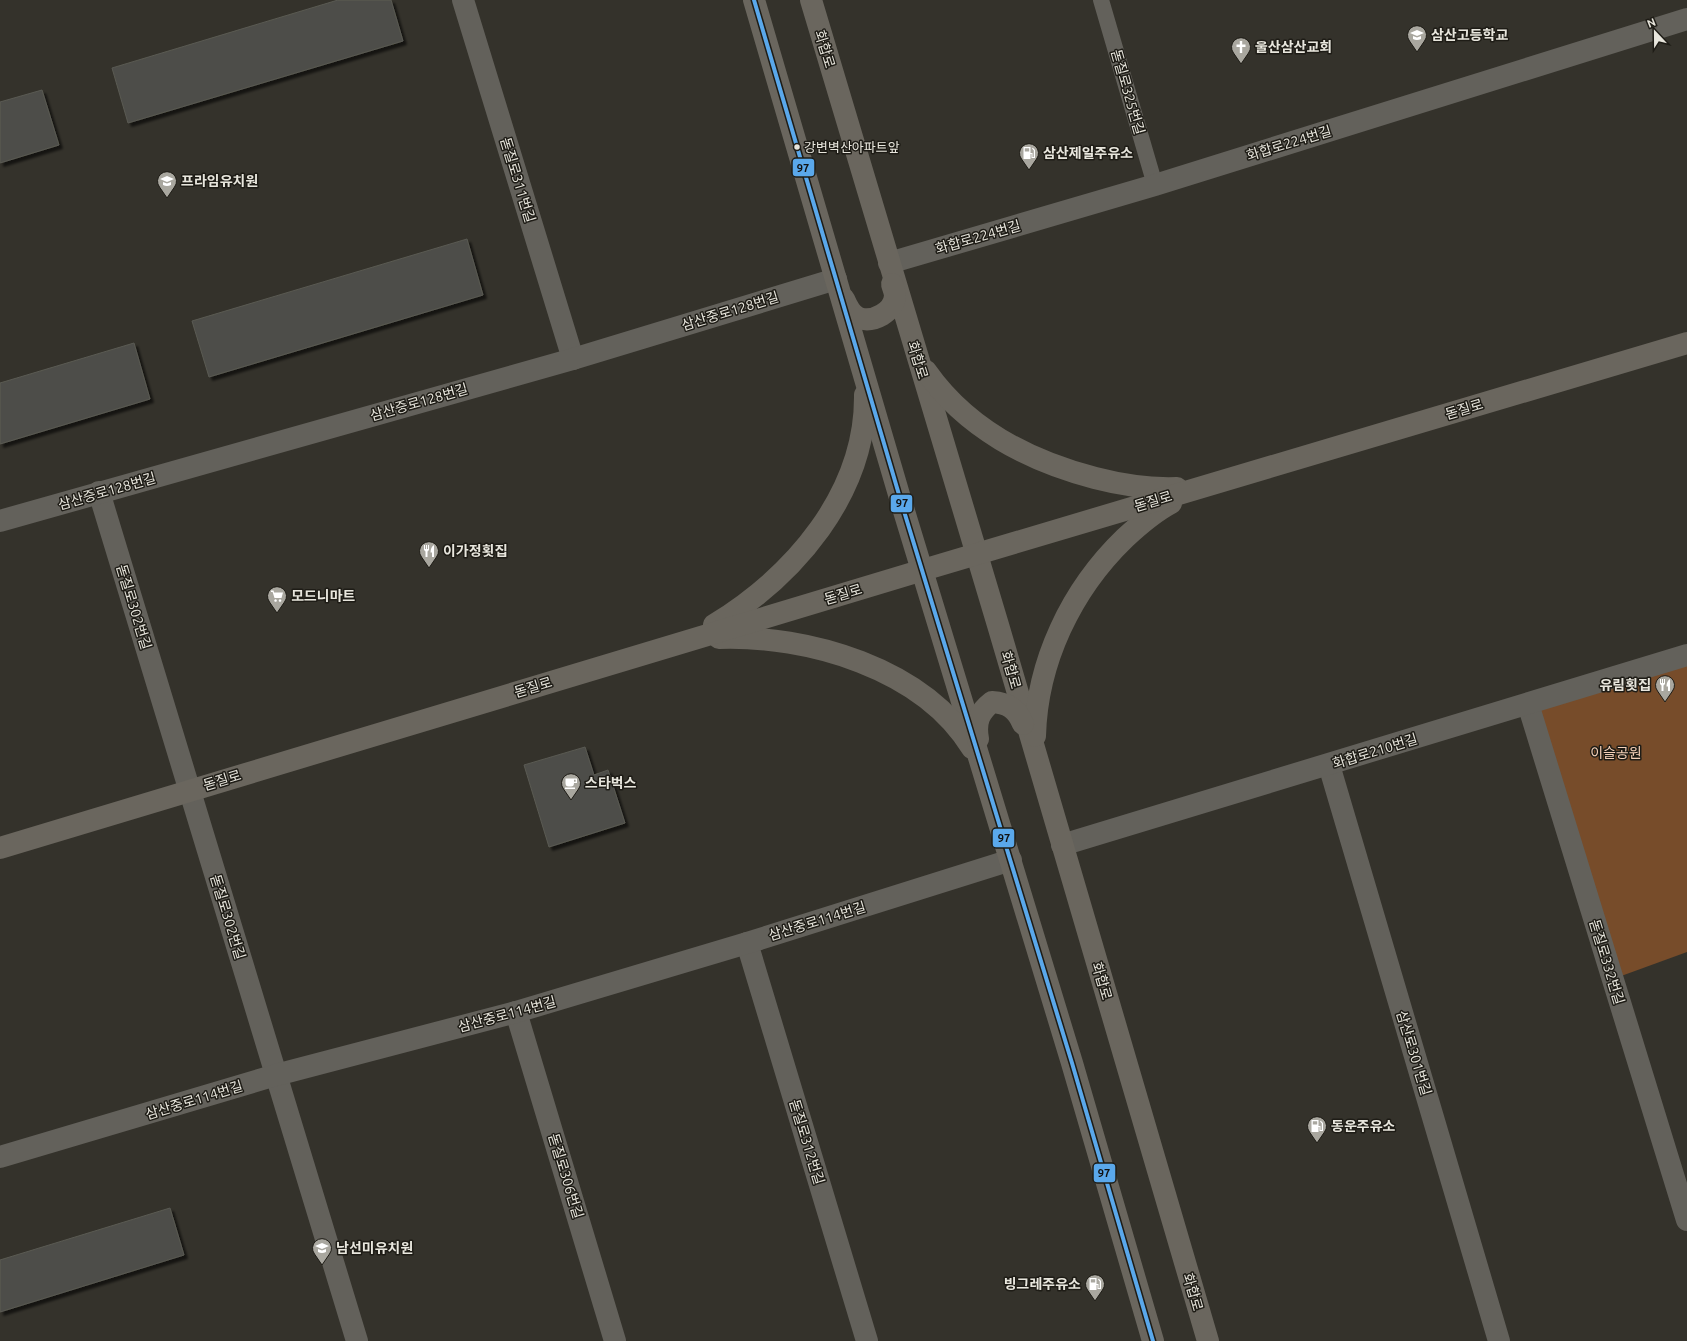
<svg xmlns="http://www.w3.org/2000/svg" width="1687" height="1341" font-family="Ubuntu,'Noto Sans KR',sans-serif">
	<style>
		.green { fill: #774c2a }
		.building { fill: #4e4e48; stroke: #5a5a53; filter: url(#shadow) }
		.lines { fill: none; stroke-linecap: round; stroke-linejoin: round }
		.service { stroke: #63615b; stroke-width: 16 }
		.minor { stroke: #63615b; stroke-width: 22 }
		.secondary { stroke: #6a665e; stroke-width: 22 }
		.bus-1-casing { stroke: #1e1c16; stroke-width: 7 }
		.bus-1 { stroke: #5aa8eb; stroke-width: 4 }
		.bus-dot { fill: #e8e6dd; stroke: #1e1c16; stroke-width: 1.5 }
		.labels { text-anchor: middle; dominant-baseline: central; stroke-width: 3; stroke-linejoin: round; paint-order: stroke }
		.bus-label { font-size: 13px; fill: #e8e6dd; stroke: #1e1c16; text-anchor: start }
		.poi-label { font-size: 14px; font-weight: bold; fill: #e8e6dd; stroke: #1e1c16; text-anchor: start }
		.street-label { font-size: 14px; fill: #e8e6dd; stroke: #1e1c16 }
		.park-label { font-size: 14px; fill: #f4d0b8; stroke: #1e1c16 }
		.line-badge { stroke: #1e1c16; stroke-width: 1.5 }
		.pale-badge-label { font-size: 11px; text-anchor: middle; font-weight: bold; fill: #111 }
	</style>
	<defs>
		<filter id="shadow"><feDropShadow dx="3.5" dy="3.5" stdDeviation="1" flood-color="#0009"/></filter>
	</defs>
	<rect width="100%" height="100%" fill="#34322b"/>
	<path class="green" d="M1687,655V952L1613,979L1528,704Z"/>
	<g class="building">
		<path d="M338,0H391L403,41L128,123L112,68Z"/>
		<path d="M42,90L59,145L0,163V102Z"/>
		<path d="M467,239L483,295L209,377L192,321Z"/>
		<path d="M134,343L150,399L0,444V383Z"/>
		<path d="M585,747L594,775L608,770L625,823L549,847L524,765Z"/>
		<path d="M170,1208L184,1255L0,1312V1260Z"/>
	</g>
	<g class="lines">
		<path class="service" d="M1101,0L1155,185"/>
		<g class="minor">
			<path d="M463,0L573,359"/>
			<path d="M889,263L1155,185L1687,19"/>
			<path d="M99,492L357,1341"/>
			<path d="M0,521L573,359L836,279"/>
			<path d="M1528,704L1687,1220"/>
			<path d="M1329,765L1499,1341"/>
			<path d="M1062,845L1687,655"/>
			<path d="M747,943L867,1341"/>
			<path d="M516,1012L615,1341"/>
			<path d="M0,1157L276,1075L516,1012L747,943L1011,860"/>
		</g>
		<g class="secondary">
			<path d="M754,0L900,498L1072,1063L1153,1341"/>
			<path d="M811,0L998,625L1208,1341"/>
			<path d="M844,299C847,306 851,315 859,318C873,323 894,312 895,296C895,292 893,288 892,284"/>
			<path d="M926,371C966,428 1029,461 1095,478C1122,485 1150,489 1177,488"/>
			<path d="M714,625C794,576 866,494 865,395"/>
			<path d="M719,638C808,635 923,668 972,748"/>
			<path d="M1035,736C1037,662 1071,590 1125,538C1139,525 1154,512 1171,503"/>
			<path d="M978,739C975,722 979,712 992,702C1008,703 1017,709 1023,724"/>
			<path d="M0,848L923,570L1687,343"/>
		</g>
		<defs>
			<path id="bus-1" d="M754,0L900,498L1072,1063L1153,1341"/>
		</defs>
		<use href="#bus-1" class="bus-1-casing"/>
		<use href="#bus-1" class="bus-1"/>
	</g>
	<defs>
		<symbol id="school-pin" viewBox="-11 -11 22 30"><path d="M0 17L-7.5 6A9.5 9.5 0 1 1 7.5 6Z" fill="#a9a79f" stroke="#1e1c16"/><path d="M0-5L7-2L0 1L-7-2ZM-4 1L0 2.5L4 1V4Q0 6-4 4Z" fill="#fff"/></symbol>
		<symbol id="church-pin" viewBox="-11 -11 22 30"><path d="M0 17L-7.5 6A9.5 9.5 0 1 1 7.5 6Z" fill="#a9a79f" stroke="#1e1c16"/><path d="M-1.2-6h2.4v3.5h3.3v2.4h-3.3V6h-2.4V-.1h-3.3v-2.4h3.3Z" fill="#fff"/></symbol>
		<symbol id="fuel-pin" viewBox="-11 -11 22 30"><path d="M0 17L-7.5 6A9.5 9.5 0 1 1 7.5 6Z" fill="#a9a79f" stroke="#1e1c16"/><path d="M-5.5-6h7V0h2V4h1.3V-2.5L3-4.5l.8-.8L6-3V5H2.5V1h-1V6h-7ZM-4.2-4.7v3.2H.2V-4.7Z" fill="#fff"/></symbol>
		<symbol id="restaurant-pin" viewBox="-11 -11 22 30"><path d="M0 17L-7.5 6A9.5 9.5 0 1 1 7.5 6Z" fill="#a9a79f" stroke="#1e1c16"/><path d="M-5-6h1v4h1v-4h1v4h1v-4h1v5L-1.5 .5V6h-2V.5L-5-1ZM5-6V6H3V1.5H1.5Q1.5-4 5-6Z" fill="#fff"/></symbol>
		<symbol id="supermarket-pin" viewBox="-11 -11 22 30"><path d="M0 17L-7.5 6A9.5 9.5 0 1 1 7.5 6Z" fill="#a9a79f" stroke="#1e1c16"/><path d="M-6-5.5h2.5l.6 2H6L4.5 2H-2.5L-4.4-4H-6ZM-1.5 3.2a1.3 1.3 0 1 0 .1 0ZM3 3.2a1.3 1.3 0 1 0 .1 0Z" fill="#fff"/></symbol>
		<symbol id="cafe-pin" viewBox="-11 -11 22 30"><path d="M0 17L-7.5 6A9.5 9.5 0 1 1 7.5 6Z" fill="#a9a79f" stroke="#1e1c16"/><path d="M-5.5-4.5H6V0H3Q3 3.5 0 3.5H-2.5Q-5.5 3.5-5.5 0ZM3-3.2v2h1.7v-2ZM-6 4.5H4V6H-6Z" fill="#fff"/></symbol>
	</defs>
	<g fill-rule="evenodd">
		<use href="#school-pin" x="1406" y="24" width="22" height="30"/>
		<use href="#church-pin" x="1230" y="36" width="22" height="30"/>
		<use href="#fuel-pin" x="1018" y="142" width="22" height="30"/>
		<use href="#school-pin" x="156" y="170" width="22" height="30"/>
		<use href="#restaurant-pin" x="418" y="540" width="22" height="30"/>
		<use href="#supermarket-pin" x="266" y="585" width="22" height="30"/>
		<use href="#restaurant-pin" x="1654" y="674" width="22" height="30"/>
		<use href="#cafe-pin" x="560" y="772" width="22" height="30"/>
		<use href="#fuel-pin" x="1306" y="1115" width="22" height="30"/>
		<use href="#school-pin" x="311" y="1237" width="22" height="30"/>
		<use href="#fuel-pin" x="1084" y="1273" width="22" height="30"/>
	</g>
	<circle class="bus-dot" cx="797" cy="147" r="3.5"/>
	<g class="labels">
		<g class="bus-label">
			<text x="804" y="147">강변벽산아파트앞</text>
		</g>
		<g class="poi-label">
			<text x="1431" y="35">삼산고등학교</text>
			<text x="1255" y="47">울산삼산교회</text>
			<text x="1043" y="153">삼산제일주유소</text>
			<text x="181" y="181">프라임유치원</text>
			<text x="443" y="551">이가정횟집</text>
			<text x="291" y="596">모드니마트</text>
			<text x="1651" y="685" text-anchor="end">유림횟집</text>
			<text x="585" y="783">스타벅스</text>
			<text x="1331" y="1126">동운주유소</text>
			<text x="336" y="1248">남선미유치원</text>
			<text x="1081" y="1284" text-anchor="end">빙그레주유소</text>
		</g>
		<g class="street-label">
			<text transform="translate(825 49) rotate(73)">화합로</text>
			<text transform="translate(1128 92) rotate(74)">돋질로325번길</text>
			<text transform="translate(1289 143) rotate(-17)">화합로224번길</text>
			<text transform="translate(518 180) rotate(73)">돋질로311번길</text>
			<text transform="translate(978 237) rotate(-16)">화합로224번길</text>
			<text transform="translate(730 311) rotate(-17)">삼산중로128번길</text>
			<text transform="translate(918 360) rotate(73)">화합로</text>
			<text transform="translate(419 402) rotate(-16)">삼산중로128번길</text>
			<text transform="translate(1464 409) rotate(-17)">돋질로</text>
			<text transform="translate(107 491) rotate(-16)">삼산중로128번길</text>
			<text transform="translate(1153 501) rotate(-17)">돋질로</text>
			<text transform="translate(843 594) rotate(-17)">돋질로</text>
			<text transform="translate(134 607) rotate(73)">돋질로302번길</text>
			<text transform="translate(1011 670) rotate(74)">화합로</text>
			<text transform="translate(533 687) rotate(-17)">돋질로</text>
			<text transform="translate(1375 751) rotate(-17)">화합로210번길</text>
			<text transform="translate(222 780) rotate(-17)">돋질로</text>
			<text transform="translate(228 917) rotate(73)">돋질로302번길</text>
			<text transform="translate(817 921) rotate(-17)">삼산중로114번길</text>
			<text transform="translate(1607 962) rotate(73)">돋질로332번길</text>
			<text transform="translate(1102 981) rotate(74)">화합로</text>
			<text transform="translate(507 1014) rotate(-15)">삼산중로114번길</text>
			<text transform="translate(1414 1053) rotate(73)">삼산로301번길</text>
			<text transform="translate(194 1100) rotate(-17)">삼산중로114번길</text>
			<text transform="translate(807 1142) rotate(73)">돋질로312번길</text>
			<text transform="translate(566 1176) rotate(73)">돋질로306번길</text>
			<text transform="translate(1193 1292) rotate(74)">화합로</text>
		</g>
		<g class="park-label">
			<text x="1616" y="753">이슬공원</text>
		</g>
	</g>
	<g class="line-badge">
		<rect x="792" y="158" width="23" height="19" rx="4" fill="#5aa8eb"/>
		<rect x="890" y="494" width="23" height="19" rx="4" fill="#5aa8eb"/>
		<rect x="992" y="828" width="23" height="20" rx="4" fill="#5aa8eb"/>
		<rect x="1093" y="1163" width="23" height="20" rx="4" fill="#5aa8eb"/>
	</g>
	<g class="pale-badge-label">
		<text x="803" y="172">97</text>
		<text x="902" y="507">97</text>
		<text x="1004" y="842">97</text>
		<text x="1104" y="1177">97</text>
	</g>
	<g transform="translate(1655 32) rotate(338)" stroke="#1e1c16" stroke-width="3" paint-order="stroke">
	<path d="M0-3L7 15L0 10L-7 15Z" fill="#e8e6dd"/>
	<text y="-6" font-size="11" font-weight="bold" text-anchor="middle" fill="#e8e6dd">N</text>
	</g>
</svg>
